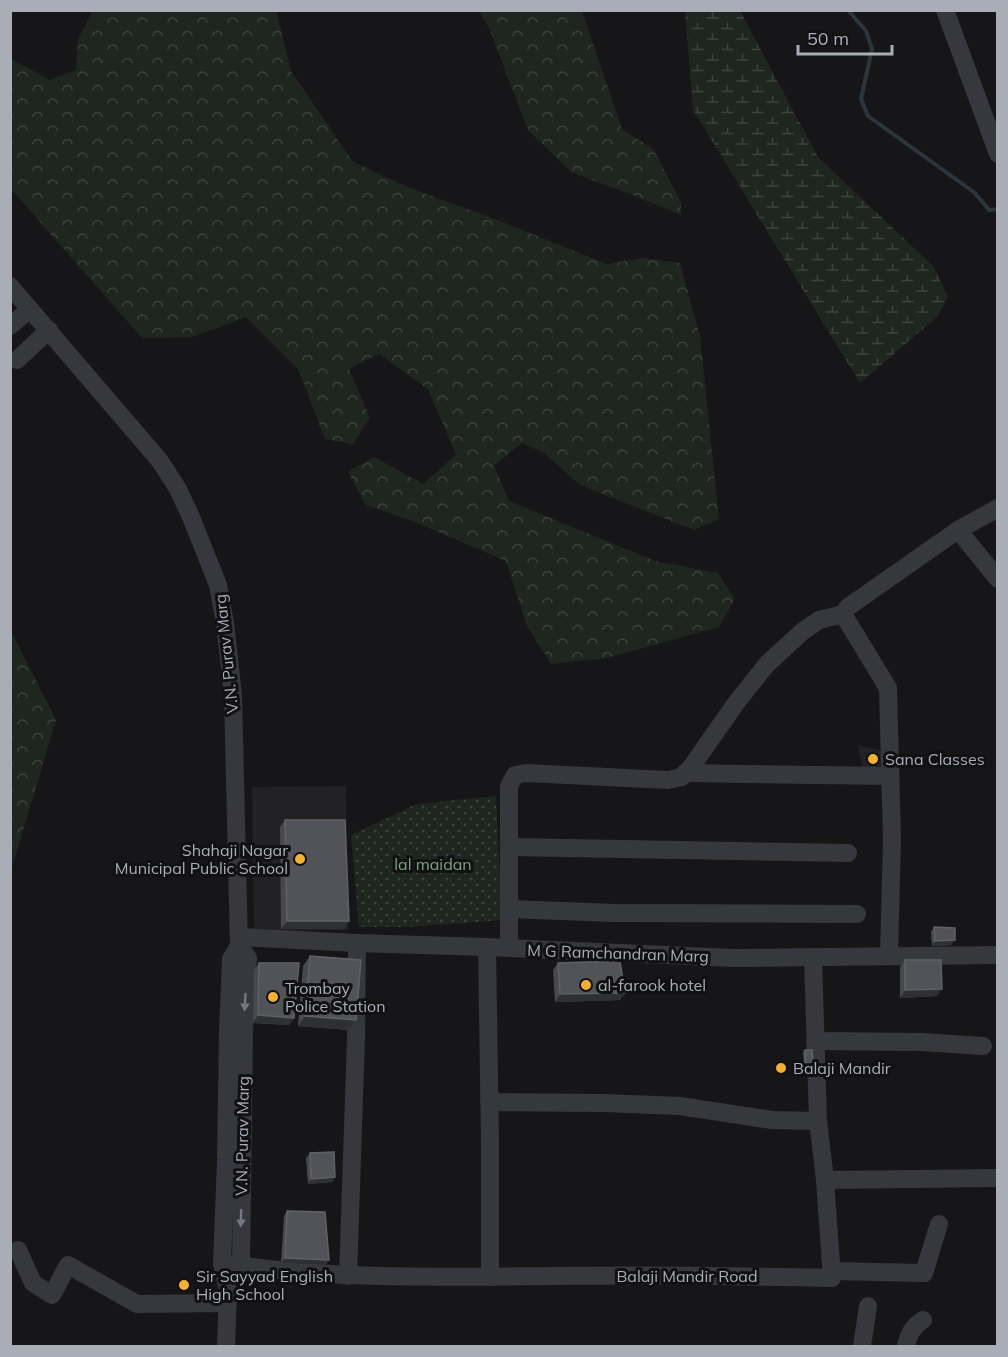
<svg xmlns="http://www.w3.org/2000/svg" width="1008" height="1357" font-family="Mulish,sans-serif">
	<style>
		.built { fill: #222225 }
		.forest { fill: url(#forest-crowns) }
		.wetland { fill: url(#wetland-marsh) }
		.park { fill: url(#park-dots) }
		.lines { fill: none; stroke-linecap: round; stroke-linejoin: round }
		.stream { stroke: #2c353c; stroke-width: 4 }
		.minor { stroke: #37383d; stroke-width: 18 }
		.wall { fill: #47494d }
		.shaded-wall { fill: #2f3033 }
		.building { fill: #525359; stroke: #5f6168; stroke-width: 1.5 }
		.oneway { fill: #757881 }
		.poi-dot { fill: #f2b134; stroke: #111113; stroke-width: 2 }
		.labels { text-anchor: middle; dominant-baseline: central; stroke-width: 6; stroke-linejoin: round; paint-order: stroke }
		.street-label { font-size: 16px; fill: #a8adb8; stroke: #111113 }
		.poi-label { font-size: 16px; fill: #a8adb8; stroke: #111113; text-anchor: start }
		.park-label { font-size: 16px; fill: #7fa381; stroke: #111113 }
	</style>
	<defs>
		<pattern id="forest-crowns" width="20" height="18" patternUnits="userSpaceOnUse" patternTransform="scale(1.5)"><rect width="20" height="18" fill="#1e261f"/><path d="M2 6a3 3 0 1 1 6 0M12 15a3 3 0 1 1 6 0" fill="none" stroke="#3c433d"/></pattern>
		<pattern id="wetland-marsh" width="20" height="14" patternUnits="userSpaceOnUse" patternTransform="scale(1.5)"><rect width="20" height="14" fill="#1e261f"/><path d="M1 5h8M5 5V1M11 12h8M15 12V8" fill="none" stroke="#3c433d"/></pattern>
		<pattern id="park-dots" width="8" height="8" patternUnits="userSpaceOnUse" patternTransform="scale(1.5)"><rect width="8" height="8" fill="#1e261f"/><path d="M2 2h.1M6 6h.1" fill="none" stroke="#3c433d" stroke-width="1.8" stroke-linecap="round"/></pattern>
	</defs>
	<rect width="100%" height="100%" fill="#161618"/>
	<g class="built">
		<path d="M858,745L890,752L879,768L862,767Z"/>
		<path d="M346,786L348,930L254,931L252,787Z"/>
	</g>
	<g class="forest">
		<path d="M93,11H276L291,71L353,162L410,188L495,219L607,264L643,258L680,263L700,337L719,519L694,530L580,485L544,453L522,443L494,466L509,501L655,561L718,573L735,599L719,627L607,658L551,664L527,626L506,561L415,522L366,505L348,472L374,457L423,484L456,455L428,389L379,354L349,369L370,418L353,444L325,439L298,369L246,317L192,337L142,338L11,189V59L50,80L76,70L78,39Z"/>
		<path d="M479,11H582L622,129L653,149L681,202V215L630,194L571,172L528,130L490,30Z"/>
		<path d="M11,631L56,720L11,871L10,631Z"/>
	</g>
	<path class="wetland" d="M685,11H740L818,157L934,267L948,297L937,317L860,383L693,110Z"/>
	<path class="park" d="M496,796L502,920L408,927H359L351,835L417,804Z"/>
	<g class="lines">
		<path class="stream" d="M848,10L866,31L872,49L861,99L868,116L975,193L989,210L998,209"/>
		<g class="minor">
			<path d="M945,10L998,154"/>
			<path d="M10,286L160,461L178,489L191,517L218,585L225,623L233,695L239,946L231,959L228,1031L226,1160L222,1263L228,1290L226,1346"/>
			<path d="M10,326L30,309"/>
			<path d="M17,360L49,330"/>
			<path d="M958,530L998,579"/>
			<path d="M843,614L888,688L892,839L889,956"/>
			<path d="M685,773L890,776"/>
			<path d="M509,847L848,853"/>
			<path d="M509,909L614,913L857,914"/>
			<path d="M239,937L357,943L487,947L733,958L998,955"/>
			<path d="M487,947L490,1140V1277"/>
			<path d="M509,948V786L515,775L526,773L668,780L682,777L692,766L736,703L767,664L803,631L819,620L843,614L848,607L958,530L998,508"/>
			<path d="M815,1041L922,1042L983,1046"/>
			<path d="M489,1102L604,1103L680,1106L772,1120L818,1121"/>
			<path d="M825,1180L998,1178"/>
			<path d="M18,1250L33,1283L52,1295L68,1265L137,1304L228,1303"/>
			<path d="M222,1263C332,1280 443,1277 554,1276C646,1275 739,1276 832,1278L825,1180L818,1121L813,957"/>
			<path d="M831,1271L924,1273L939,1224"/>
			<path d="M236,1275L241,1266L244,1032L248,958L239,946"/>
			<path d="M348,1276L356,1038L357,943"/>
			<path d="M862,1346L868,1306"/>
			<path d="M906,1346C909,1334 912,1327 923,1320"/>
		</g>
	</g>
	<g class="wall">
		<path d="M285,820L349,921L344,929H281L280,827Z"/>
		<path d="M934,927L955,940L951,945L932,946L931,932Z"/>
		<path d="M310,956L356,1020L349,1030L298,1026L303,966Z"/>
		<path d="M905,960L937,996L900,998V967Z"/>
		<path d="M259,963L294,1018L289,1025L253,1023L254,970Z"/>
		<path d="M558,963L625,993L620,1000L555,1002L553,970Z"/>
		<path d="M805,1050L811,1065L804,1066L803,1052Z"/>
		<path d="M310,1153L335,1177L332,1182L308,1184L306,1158Z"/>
		<path d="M287,1211L329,1260L325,1265L281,1263L284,1216Z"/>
	</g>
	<g class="shaded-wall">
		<path d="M287,921H349L344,929H281Z"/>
		<path d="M955,940L951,945L932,946L935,941Z"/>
		<path d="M942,989L937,996L900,998L905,990Z"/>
		<path d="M625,993L620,1000L555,1002L560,994Z"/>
		<path d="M258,1015L294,1018L289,1025L253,1023Z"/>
		<path d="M305,1016L356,1020L349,1030L298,1026Z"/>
		<path d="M805,1063H813L811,1065L804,1066Z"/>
		<path d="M335,1177L332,1182L308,1184L311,1179Z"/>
		<path d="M285,1258L329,1260L325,1265L281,1263Z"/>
	</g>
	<g class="building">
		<path d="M285,820H345L349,921H287Z"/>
		<path d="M934,927L955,928V940L935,941Z"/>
		<path d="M310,956L361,960L356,1020L305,1016Z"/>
		<path d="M905,960H941L942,989L905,990Z"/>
		<path d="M620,961L625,993L560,994L558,963Z"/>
		<path d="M259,963H299L294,1018L258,1015Z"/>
		<path d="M805,1050H812L813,1063H805Z"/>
		<path d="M334,1152L335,1177L311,1179L310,1153Z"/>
		<path d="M287,1211L325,1212L329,1260L285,1258Z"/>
	</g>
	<defs><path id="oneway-solid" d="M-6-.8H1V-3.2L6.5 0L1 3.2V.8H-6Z" transform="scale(1.5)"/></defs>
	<g class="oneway">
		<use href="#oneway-solid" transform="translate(245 1002) rotate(93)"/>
		<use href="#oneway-solid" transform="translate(241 1218) rotate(91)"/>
	</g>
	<g class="poi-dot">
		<circle cx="873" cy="759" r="6"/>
		<circle cx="300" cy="859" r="6"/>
		<circle cx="586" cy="985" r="6"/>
		<circle cx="273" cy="997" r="6"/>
		<circle cx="781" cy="1068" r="6"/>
		<circle cx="184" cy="1285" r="6"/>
	</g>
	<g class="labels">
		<g class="street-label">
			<text transform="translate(226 654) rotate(-96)">V.N. Purav Marg</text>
			<text transform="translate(618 953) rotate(2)">M G Ramchandran Marg</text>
			<text transform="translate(242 1136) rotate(-89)">V.N. Purav Marg</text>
			<text x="687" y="1276">Balaji Mandir Road</text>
		</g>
		<g class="poi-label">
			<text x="885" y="759">Sana Classes</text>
			<text x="288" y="850" text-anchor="end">Shahaji Nagar<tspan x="288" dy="18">Municipal Public School</tspan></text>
			<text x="598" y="985">al-farook hotel</text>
			<text x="285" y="988">Trombay<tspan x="285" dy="18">Police Station</tspan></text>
			<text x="793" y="1068">Balaji Mandir</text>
			<text x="196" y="1276">Sir Sayyad English<tspan x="196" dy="18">High School</tspan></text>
		</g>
		<g class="park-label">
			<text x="433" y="864">lal maidan</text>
		</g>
	</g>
	<rect width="1008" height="1357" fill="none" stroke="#a8adb8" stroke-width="24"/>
	<path d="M798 45v9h94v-9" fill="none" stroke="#a8adb8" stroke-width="3"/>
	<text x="807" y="45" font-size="18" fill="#a8adb8" stroke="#111113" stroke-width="4.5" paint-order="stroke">50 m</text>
</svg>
